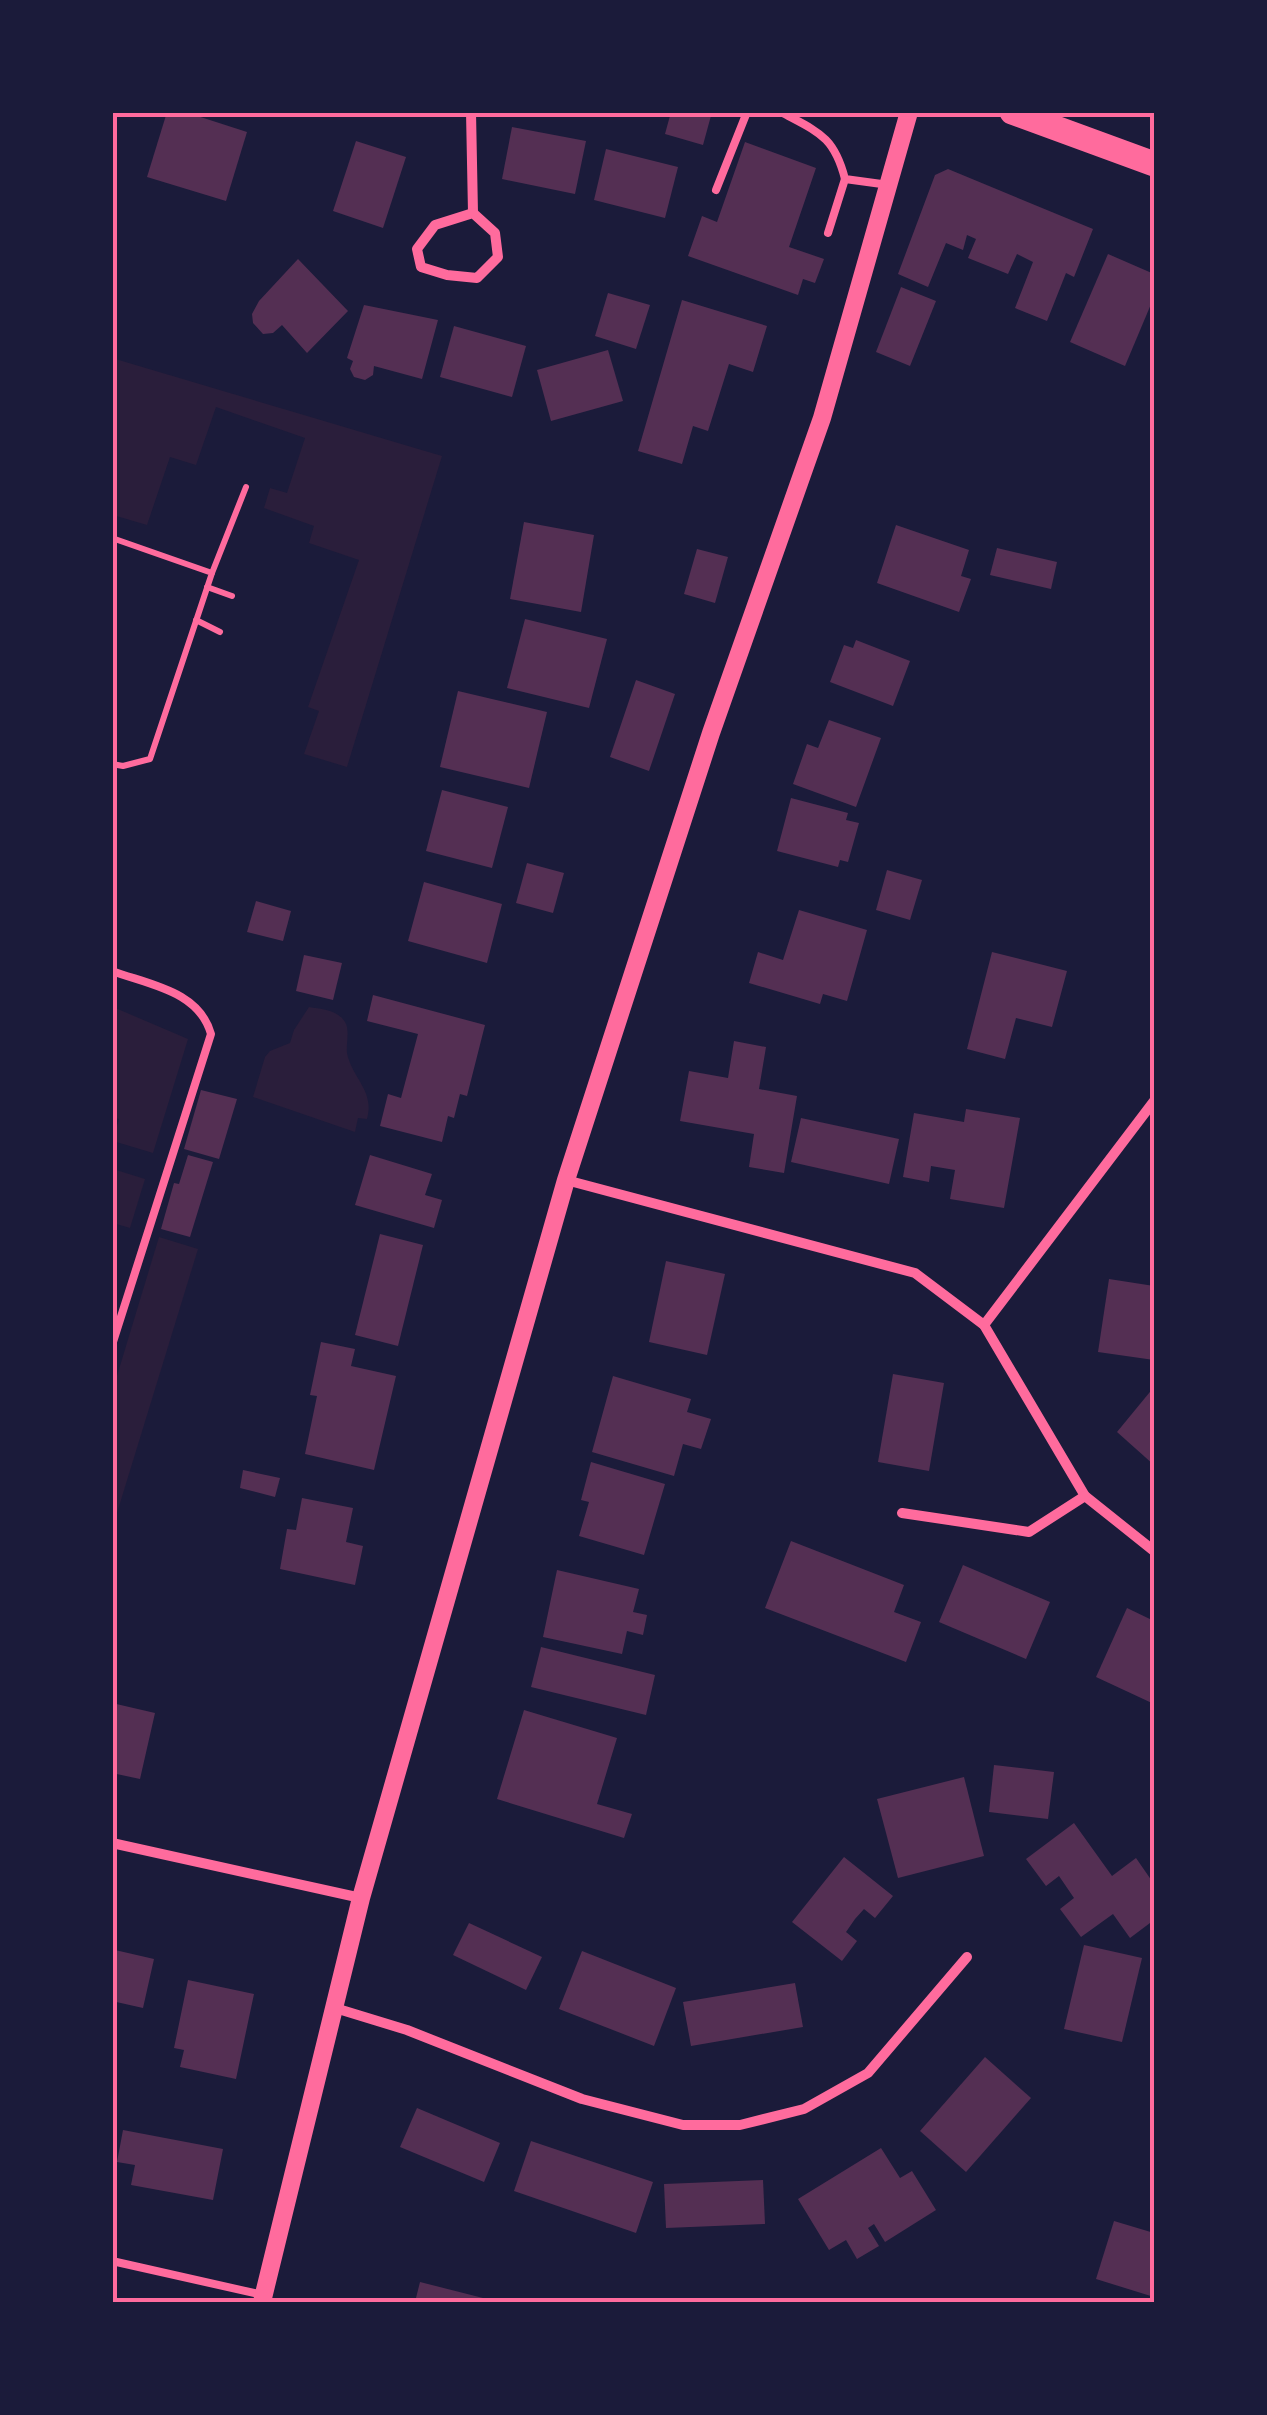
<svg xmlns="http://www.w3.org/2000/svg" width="1267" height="2415" font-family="'Varela Round',sans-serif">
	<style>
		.green { fill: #2a1e3b }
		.building { fill: #542f53 }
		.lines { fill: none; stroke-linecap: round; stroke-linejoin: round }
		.path { stroke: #ff6b9d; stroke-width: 6 }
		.service { stroke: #ff6b9d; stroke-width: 8 }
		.minor { stroke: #ff6b9d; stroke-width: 10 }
		.tertiary { stroke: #ff6b9d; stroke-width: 18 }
		.primary { stroke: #ff6b9d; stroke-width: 25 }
		.neatline { fill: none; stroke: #ff6b9d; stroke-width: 4 }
	</style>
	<rect width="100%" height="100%" fill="#1b1b3a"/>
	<g class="green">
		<path d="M112,358L442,456L347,767L304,754L319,711L308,707L359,560L309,543L314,526L264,508L270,488L287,493L305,438L216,407L196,465L170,457L147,525L113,515Z"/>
		<path d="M113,1007L188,1039L153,1153L113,1141L119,1119L113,1117Z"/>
		<path d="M309,1007C321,1009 338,1010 345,1022C350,1030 346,1043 347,1053C352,1078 375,1091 367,1119L358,1118L355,1132L253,1097L265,1057L270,1051L290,1043L294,1030Z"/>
		<path d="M113,1169L145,1179L130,1228L113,1223Z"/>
		<path d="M159,1237L198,1249L113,1526V1389Z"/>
	</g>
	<g class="building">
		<path d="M167,112H185L247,132L226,201L147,177Z"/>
		<path d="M671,112H712L703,145L665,134Z"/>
		<path d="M512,127L586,141L575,194L502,179Z"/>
		<path d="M356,141L406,157L383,228L333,211Z"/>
		<path d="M745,142L816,168L789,247L824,259L815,283L803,279L798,295L688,256L702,216L717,222Z"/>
		<path d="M606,149L678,167L665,218L594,200Z"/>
		<path d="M948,169L1093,229L1074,277L1066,273L1047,321L1015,308L1033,262L1017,254L1008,274L968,258L976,239L967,235L963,250L946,243L928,287L898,274L935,175Z"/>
		<path d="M1108,254L1154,274V297L1125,366L1070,342Z"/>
		<path d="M298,259L348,311L307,353L282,325L273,333L263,334L253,323L252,314L259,301Z"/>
		<path d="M901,287L936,301L910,366L876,352Z"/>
		<path d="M608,293L650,305L636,349L595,336Z"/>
		<path d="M682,300L767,326L753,372L729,364L708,431L693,426L682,464L638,451Z"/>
		<path d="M364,305L438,320L422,379L374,366L373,375L365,380L354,377L350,369L353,361L347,358Z"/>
		<path d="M454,326L526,346L512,397L440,377Z"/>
		<path d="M608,350L623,401L551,421L537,370Z"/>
		<path d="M524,522L594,535L581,612L510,599Z"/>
		<path d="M896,525L969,550L961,576L971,579L959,612L877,583Z"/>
		<path d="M997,548L1057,562L1051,589L990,575Z"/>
		<path d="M697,549L728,557L715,603L684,594Z"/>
		<path d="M525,619L607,639L589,708L507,688Z"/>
		<path d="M856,640L910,661L893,706L830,682L844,645L853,648Z"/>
		<path d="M636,680L675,694L649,771L610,757Z"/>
		<path d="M458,691L547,712L529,788L440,767Z"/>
		<path d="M829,720L881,738L856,807L793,784L807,744L818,748Z"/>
		<path d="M442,790L508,807L492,868L426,851Z"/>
		<path d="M791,798L848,813L846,820L859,823L848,862L840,860L838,867L777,851Z"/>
		<path d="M527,863L564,873L553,913L516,903Z"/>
		<path d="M887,870L922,880L910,920L876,910Z"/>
		<path d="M424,882L502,904L487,963L408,941Z"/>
		<path d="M256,901L291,911L283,941L247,932Z"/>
		<path d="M799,910L867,930L847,1001L823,994L820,1004L749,983L758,952L783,960Z"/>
		<path d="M992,952L1067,971L1052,1027L1016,1018L1005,1059L967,1049Z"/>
		<path d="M304,955L342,963L333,1000L296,991Z"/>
		<path d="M373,995L485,1025L467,1096L460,1094L454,1118L448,1116L442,1142L380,1126L388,1094L401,1098L418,1034L367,1021Z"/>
		<path d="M734,1041L766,1047L759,1089L797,1096L784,1173L749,1167L754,1134L680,1121L689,1071L728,1078Z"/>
		<path d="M201,1090L237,1099L219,1159L184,1149Z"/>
		<path d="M966,1109L1020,1118L1004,1208L950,1199L955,1170L931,1166L929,1182L903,1177L914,1113L964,1122Z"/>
		<path d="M801,1118L899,1139L889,1184L791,1162Z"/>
		<path d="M188,1155L213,1162L190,1237L161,1229L174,1183L179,1184Z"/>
		<path d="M370,1155L432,1174L425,1195L442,1200L434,1228L355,1205Z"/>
		<path d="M380,1234L423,1245L398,1346L355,1335Z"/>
		<path d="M666,1261L725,1274L707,1355L649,1342Z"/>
		<path d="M1109,1279L1154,1286V1360L1098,1352Z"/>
		<path d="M321,1342L355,1349L351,1366L396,1376L374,1470L305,1454L317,1396L310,1395Z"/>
		<path d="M893,1374L944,1383L929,1471L878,1462Z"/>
		<path d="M613,1376L691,1399L687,1412L711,1419L701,1449L683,1444L674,1476L592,1452Z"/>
		<path d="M1154,1387V1465L1117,1432Z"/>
		<path d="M591,1462L665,1484L644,1555L579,1536L589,1502L581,1500Z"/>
		<path d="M243,1470L280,1478L275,1497L240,1488Z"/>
		<path d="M302,1498L353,1508L346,1542L363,1546L355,1585L280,1569L287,1529L296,1530Z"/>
		<path d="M791,1541L904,1585L894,1612L921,1622L906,1662L765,1608Z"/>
		<path d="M963,1565L1050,1602L1026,1659L939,1622Z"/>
		<path d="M557,1570L639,1589L633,1612L647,1615L643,1635L627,1631L622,1654L543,1637Z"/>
		<path d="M1127,1608L1154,1621V1704L1096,1677Z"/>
		<path d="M541,1647L655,1675L646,1715L531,1687Z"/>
		<path d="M112,1703L155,1713L140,1779L112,1773Z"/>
		<path d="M524,1710L617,1738L597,1804L632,1814L624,1838L497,1799Z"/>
		<path d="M994,1765L1054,1772L1048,1819L989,1812Z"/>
		<path d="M964,1777L984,1856L898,1878L877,1799Z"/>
		<path d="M1074,1823L1112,1876L1136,1858L1154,1884V1920L1130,1938L1113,1914L1081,1937L1060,1909L1074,1898L1059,1876L1046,1886L1026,1859Z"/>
		<path d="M844,1857L893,1896L875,1918L864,1909L855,1919L846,1932L857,1941L842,1961L792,1922Z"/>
		<path d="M469,1923L542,1957L526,1990L453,1955Z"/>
		<path d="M112,1941L117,1942L115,1950L154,1959L143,2008L112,2001Z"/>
		<path d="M1084,1945L1142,1958L1122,2042L1064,2029Z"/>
		<path d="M582,1951L676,1988L654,2046L559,2009Z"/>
		<path d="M188,1980L254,1994L236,2079L180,2067L184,2050L174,2048Z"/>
		<path d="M795,1983L803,2027L691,2046L683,2002Z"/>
		<path d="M985,2057L1031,2098L966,2172L920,2131Z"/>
		<path d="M417,2108L500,2143L484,2182L400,2147Z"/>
		<path d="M123,2130L223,2149L213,2200L131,2185L135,2165L117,2162Z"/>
		<path d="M531,2141L653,2182L636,2233L514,2191Z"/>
		<path d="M881,2148L900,2178L912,2171L936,2210L885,2242L874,2224L868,2228L879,2246L857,2259L846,2240L829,2250L798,2199Z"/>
		<path d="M763,2180L765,2224L666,2228L664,2184Z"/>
		<path d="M1114,2221L1154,2233V2297L1096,2279Z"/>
		<path d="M420,2282L483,2298L482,2302H415Z"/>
	</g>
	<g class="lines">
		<g class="path">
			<path d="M112,538L212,573L150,759L123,766L112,764"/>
			<path d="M212,573L246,487"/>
			<path d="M207,587L232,596"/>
			<path d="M196,620L220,632"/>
		</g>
		<g class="service">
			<path d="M781,112C818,132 834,136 845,179L889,185"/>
			<path d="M716,190L747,112"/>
			<path d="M828,233L845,179"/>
			<path d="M112,971C150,985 199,991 211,1034L112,1345"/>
			<path d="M112,2261L263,2295"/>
		</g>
		<g class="minor">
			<path d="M471,112L473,213"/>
			<path d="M473,213L495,233L498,257L477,278L447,275L421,267L417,249L435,225Z"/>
			<path d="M566,1180L915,1273L984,1325L1085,1496L1154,1551"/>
			<path d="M984,1325L1154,1101"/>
			<path d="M902,1513L1029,1532L1085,1496"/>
			<path d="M112,1843L361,1898"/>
			<path d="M335,2008L407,2030L582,2099L683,2125H740L804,2109L868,2073L967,1957"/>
		</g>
		<path class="tertiary" d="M262,2302L361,1898L566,1180L711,733L822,418L909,112"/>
		<path class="primary" d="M1012,112L1154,164"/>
	</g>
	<rect width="1267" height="2415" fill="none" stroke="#1b1b3a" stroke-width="230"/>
	<rect x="115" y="115" width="1037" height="2185" class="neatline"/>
</svg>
